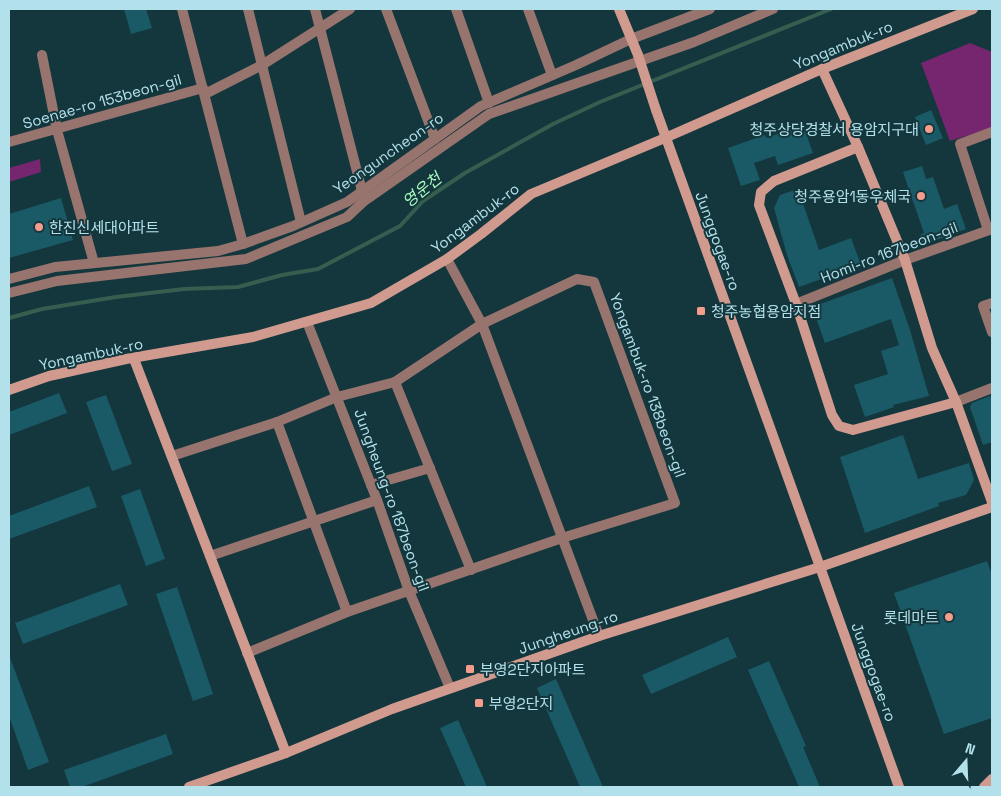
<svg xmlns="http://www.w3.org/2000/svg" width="1001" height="796" font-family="'Space Grotesk','Noto Sans KR',sans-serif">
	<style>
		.green { fill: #76266e }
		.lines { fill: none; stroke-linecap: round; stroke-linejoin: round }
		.stream { stroke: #355e4f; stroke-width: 4 }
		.building { fill: #1a5a66 }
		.street { stroke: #97746d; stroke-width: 10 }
		.secondary { stroke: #d19a8e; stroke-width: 10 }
		.secondary-bridge { stroke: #d19a8e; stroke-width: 10 }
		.poi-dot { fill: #f49d8c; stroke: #14363d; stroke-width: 2 }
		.labels { text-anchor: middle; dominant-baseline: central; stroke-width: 4; stroke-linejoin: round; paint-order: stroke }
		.street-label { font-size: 15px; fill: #b2e1eb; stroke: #14363d }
		.poi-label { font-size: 15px; fill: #b2e1eb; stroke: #14363d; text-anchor: start }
		.water-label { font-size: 16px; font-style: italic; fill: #a7fabd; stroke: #14363d }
	</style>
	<rect width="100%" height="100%" fill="#14363d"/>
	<g class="green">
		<path d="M970,43L992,52V128L950,141L921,63Z"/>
		<path d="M40,159L41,172L9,182V168Z"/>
	</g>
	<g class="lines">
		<path class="stream" d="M9,318L42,309L116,297L184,289L238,287L282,275L318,269L400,226L423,201L465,173L553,124L600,102L831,9"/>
	</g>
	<g class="building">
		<path d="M124,9H146L152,28L131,34Z"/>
		<path d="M931,110L943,138L926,145L915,117Z"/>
		<path d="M803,125L813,153L778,165L775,156L754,163L760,180L741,186L728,148L765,135L766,138Z"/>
		<path d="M922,166L926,179L933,177L944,209L957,204L966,229L923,245L920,235L924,233L903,172Z"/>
		<path d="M798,189L819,250L851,238L861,265L799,287L787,255L774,208L780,195Z"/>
		<path d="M61,198L73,240L9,258V214Z"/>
		<path d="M892,278L910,330L929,396L893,405L894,407L865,417L854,385L888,374L881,351L899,345L891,319L825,343L812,307Z"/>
		<path d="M59,393L67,413L9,435V412Z"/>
		<path d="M106,395L132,464L112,471L86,402Z"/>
		<path d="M990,396L992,402V442L983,445L970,407L972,403Z"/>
		<path d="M903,435L918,479L969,463L974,480L966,495L938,503L939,506L865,533L840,457Z"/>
		<path d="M89,486L97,507L9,539V516Z"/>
		<path d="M140,489L165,559L146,566L121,496Z"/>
		<path d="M987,561L992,575V718L944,734L894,593Z"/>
		<path d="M120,584L128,605L23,644L15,623Z"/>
		<path d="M177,587L213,694L193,701L156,594Z"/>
		<path d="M728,637L737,657L651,694L642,675Z"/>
		<path d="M9,655L49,762L28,770L9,716Z"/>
		<path d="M769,661L806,746L803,747L820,787H799L748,670Z"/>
		<path d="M556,679L603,787H580L537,688Z"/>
		<path d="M458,720L487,787H466L440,728Z"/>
		<path d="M166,734L173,754L82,787H70L64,770Z"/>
	</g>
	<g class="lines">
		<g class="street">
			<path d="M182,9L243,244"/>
			<path d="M248,9L301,222"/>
			<path d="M315,9L362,191"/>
			<path d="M386,9L435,139"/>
			<path d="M456,9L489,103"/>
			<path d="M528,9L552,75"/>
			<path d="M42,55L57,130L94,263"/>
			<path d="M205,94L262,65L350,9"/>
			<path d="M9,142L203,88"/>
			<path d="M988,230L960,144L992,132"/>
			<path d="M447,259L482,324L599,636"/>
			<path d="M9,279L55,267L218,251L243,244L293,226L347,202L481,106L576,65L631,39L710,9"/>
			<path d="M9,293L57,281L246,259L347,217L363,202L489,114L694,42L773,9"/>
			<path d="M992,303L983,306L992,332"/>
			<path d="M796,304L905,260L992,229"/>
			<path d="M307,322L377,500L409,591L450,688"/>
			<path d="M395,382L471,570"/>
			<path d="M956,402L992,388"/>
			<path d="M277,422L347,612"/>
			<path d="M172,456L277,422L337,397L395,382L482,324L577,279L594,282L675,503L562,538L347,612L247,653"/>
			<path d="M371,485L430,468"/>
			<path d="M210,556L377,500"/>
		</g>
		<g class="secondary">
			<path d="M619,9L638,55"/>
			<path d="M822,69L858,147L905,260L932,348L956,402L992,502"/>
			<path d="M656,110L899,787"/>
			<path d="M858,147L774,181L761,192L759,205L796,304L832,415L839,426L853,430L956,402"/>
			<path d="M134,359L286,753"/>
			<path d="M9,390L49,376L126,359L253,337L371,303L447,259L481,234L531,194L665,138L822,69L973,9"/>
			<path d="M189,787L286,753L392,709L599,636L820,567L992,507"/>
			<path d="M984,787L992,779"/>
		</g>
		<path class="secondary-bridge" d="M638,55L656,110"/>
	</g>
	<g class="poi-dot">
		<circle cx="929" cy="129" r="5"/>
		<circle cx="921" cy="196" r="5"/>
		<circle cx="39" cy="227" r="5"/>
		<rect x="696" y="306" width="10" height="10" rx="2.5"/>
		<circle cx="949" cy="617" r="5"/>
		<rect x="465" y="664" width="10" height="10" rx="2.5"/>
		<rect x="474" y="698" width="10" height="10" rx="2.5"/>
	</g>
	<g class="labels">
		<g class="street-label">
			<text transform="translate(843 45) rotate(-22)">Yongambuk-ro</text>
			<text transform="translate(102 101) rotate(-16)">Soenae-ro 153beon-gil</text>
			<text transform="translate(388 153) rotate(-35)">Yeonguncheon-ro</text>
			<text transform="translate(475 218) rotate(-37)">Yongambuk-ro</text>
			<text transform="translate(718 241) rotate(70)">Junggogae-ro</text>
			<text transform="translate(889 252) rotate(-21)">Homi-ro 167beon-gil</text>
			<text transform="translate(91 354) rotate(-12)">Yongambuk-ro</text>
			<text transform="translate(648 385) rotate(70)">Yongambuk-ro 138beon-gil</text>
			<text transform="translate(392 500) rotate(70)">Jungheung-ro 187beon-gil</text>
			<text transform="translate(568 632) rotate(-19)">Jungheung-ro</text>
			<text transform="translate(874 672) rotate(70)">Junggogae-ro</text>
		</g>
		<g class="poi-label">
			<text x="919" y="129" text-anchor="end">청주상당경찰서 용암지구대</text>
			<text x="911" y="196" text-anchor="end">청주용암1동우체국</text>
			<text x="49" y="227">한진신세대아파트</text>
			<text x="711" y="311">청주농협용암지점</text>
			<text x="939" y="617" text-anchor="end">롯데마트</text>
			<text x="480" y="669">부영2단지아파트</text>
			<text x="489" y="703">부영2단지</text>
		</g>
		<g class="water-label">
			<text transform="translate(422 190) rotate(-39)">영운천</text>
		</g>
	</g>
	<rect width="1001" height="796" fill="none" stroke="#b2e1eb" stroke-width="20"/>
	<g transform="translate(966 761) rotate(19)" stroke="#14363d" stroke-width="4" paint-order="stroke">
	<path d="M0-4L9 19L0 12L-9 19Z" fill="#b2e1eb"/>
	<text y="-8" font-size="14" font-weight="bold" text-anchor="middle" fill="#b2e1eb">N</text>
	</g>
</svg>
